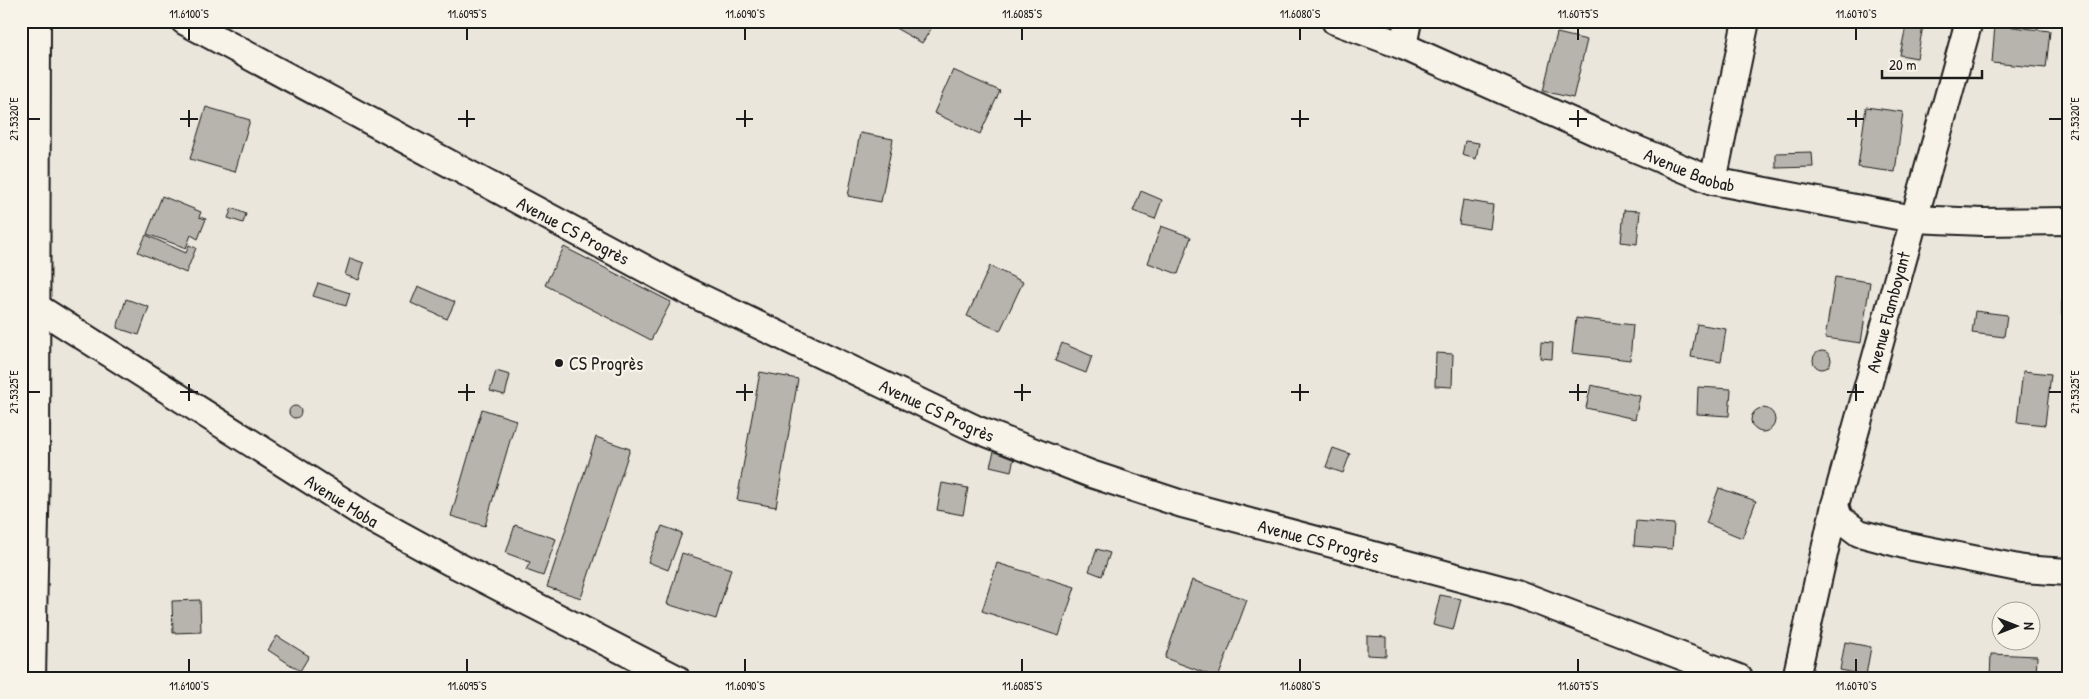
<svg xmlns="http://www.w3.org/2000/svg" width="2089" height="699" font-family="'Patrick Hand',sans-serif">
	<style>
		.building { fill: #b6b4ac; stroke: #1c1c1c }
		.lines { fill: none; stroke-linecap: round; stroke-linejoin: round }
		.minor-casing { stroke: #1c1c1c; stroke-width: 30 }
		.minor { stroke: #f7f3e8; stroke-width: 26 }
		.ticks { fill: none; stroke: #1c1c1c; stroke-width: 2 }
		.poi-dot { fill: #1c1c1c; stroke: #f7f3e8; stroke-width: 2 }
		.labels { text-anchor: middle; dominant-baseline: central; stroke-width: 4.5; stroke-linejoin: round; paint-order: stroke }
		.street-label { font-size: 18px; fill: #1c1c1c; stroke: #f7f3e8 }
		.poi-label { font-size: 18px; fill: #1c1c1c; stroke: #f7f3e8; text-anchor: start }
		.neatline { fill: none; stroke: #1c1c1c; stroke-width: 2 }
		.ticks-label { font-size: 12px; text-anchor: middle; fill: #1c1c1c }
	</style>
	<rect width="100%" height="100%" fill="#eae6dc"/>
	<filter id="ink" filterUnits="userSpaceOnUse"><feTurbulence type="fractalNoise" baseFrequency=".02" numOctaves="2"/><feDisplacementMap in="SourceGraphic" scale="10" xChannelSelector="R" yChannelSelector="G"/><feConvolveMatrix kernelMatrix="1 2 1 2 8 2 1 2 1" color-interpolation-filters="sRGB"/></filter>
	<g filter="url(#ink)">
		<g class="building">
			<path d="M714,21H742L740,30Z"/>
			<path d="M883,21H936L922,43Z"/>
			<path d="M1907,21H1924L1917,58L1900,55Z"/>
			<path d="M1995,25L2050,31L2046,68L1992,63Z"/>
			<path d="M1557,33L1587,40L1573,98L1543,91Z"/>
			<path d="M953,70L1000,91L980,134L934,113Z"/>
			<path d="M206,107L250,120L235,172L190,159Z"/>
			<path d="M1866,107L1903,112L1895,172L1858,167Z"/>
			<path d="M860,133L893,139L881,202L848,196Z"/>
			<path d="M1465,141L1479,143L1476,159L1462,155Z"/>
			<path d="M1812,152L1813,167L1776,168V153Z"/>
			<path d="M1141,191L1162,200L1155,219L1133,211Z"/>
			<path d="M162,196L201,212L199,217L206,219L198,239L191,235L186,248L147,234Z"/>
			<path d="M1463,200L1493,205L1490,229L1459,224Z"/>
			<path d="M232,208L246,214L243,223L228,218Z"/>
			<path d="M1624,210L1640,211L1637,244L1621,242Z"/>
			<path d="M1161,226L1191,237L1178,274L1148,263Z"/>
			<path d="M146,235L186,253L189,245L196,248L186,273L138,252Z"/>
			<path d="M564,247L671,302L651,340L545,285Z"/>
			<path d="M350,258L364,263L359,280L345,275Z"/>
			<path d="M990,266L1023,282L1000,331L967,316Z"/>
			<path d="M1835,277L1870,282L1861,343L1825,338Z"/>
			<path d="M318,283L350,293L346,306L313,296Z"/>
			<path d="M418,286L455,302L447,319L411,303Z"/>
			<path d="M126,299L149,307L139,335L117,328Z"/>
			<rect x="2062" y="301" width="6" height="14"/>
			<path d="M1975,311L2007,315L2004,337L1972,333Z"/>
			<path d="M1576,318L1633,325L1630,360L1572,353Z"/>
			<path d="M1697,324L1726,329L1721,362L1691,357Z"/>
			<path d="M1541,342L1553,343L1552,359L1540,358Z"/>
			<path d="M1062,343L1092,356L1086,373L1055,361Z"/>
			<circle cx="1822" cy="360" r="9"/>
			<path d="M1436,353L1453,354L1452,387L1435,386Z"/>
			<path d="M496,371L510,375L505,395L490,391Z"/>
			<path d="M2023,371L2051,374L2045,425L2017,422Z"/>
			<path d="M760,372L798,379L776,507L737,500Z"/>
			<path d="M1591,385L1640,396L1635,419L1586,408Z"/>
			<path d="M1698,387L1731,389L1729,416L1697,414Z"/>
			<circle cx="295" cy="412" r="6"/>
			<circle cx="1763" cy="420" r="12"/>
			<path d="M482,409L516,420L485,526L451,516Z"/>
			<path d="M596,437L630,449L581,598L547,587Z"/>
			<path d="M996,445L1016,450L1011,471L990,466Z"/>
			<path d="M1333,448L1350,454L1343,473L1326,467Z"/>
			<path d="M942,483L968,488L963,515L937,510Z"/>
			<path d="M1719,488L1756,501L1742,538L1706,523Z"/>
			<path d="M1636,521L1674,524L1672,549L1634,546Z"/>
			<path d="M515,525L556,539L543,576L526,570L530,562L506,553Z"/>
			<path d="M662,526L682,533L668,570L648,562Z"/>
			<path d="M1097,549L1110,553L1102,576L1089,571Z"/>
			<path d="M682,553L731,569L716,619L667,604Z"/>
			<path d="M997,563L1075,587L1059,636L982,611Z"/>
			<path d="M1192,580L1247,600L1218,678L1165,658Z"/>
			<path d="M1440,595L1461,599L1453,630L1433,625Z"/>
			<path d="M200,600L201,632L173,633L172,601Z"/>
			<path d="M277,636L309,656L300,671L268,650Z"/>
			<path d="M1367,636L1386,637V656L1367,655Z"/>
			<path d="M1845,642L1871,647L1866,675L1840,670Z"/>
			<path d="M1991,654L2037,656L2036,678H1990Z"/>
		</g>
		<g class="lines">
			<defs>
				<g id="minor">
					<path id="s1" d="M184,21L685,290L976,429L1091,474L1182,504L1516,593L1739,678"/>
					<path id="s2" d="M1335,21L1403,46L1600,134L1713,181L1913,219L1983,222L2068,221"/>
					<path d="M1969,21L1835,505L1839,518L1859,533L1908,546L2023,569L2068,572"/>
					<path d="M1403,46L1408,21"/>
					<path d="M1713,181L1746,21"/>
					<path id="s3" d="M21,297L368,517L452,563L676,678"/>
					<path d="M32,678L36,461L37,21"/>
					<path d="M1796,678L1835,505"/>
				</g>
			</defs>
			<use href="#minor" class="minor-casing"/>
			<use href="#minor" class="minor"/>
		</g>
	</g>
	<path class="ticks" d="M189,28V40M467,28V40M745,28V40M1022,28V40M1300,28V40M1578,28V40M1856,28V40M189,110V127M467,110V127M745,110V127M1022,110V127M1300,110V127M1578,110V127M1856,110V127M28,119H40M180,119H198M458,119H475M736,119H753M1014,119H1031M1291,119H1309M1569,119H1587M1847,119H1864M2049,119H2062M189,384V401M467,384V401M745,384V401M1022,384V401M1300,384V401M1578,384V401M1856,384V401M28,392H40M180,392H198M458,392H475M736,392H753M1014,392H1031M1291,392H1309M1569,392H1587M1847,392H1864M2049,392H2062M189,659V672M467,659V672M745,659V672M1022,659V672M1300,659V672M1578,659V672M1856,659V672"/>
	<circle class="poi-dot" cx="559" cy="363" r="5"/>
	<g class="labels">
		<g class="street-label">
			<text stroke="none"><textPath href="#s2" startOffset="385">Avenue Baobab</textPath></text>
			<text stroke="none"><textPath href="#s1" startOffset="442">Avenue CS Progrès</textPath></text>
			<text transform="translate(1888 312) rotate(-75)">Avenue Flamboyant</text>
			<text stroke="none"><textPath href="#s1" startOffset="848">Avenue CS Progrès</textPath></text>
			<text stroke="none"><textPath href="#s3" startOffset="380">Avenue Moba</textPath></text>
			<text stroke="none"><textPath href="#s1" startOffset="1252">Avenue CS Progrès</textPath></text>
		</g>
		<g class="poi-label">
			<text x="569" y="363">CS Progrès</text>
		</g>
	</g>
	<rect width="2089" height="699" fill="none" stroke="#f7f3e8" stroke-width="55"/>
	<g transform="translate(2016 626) rotate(90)"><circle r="24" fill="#f7f3e8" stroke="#9f9d96"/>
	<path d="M0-4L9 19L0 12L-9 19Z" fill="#1c1c1c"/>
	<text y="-8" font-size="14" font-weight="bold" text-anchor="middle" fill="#1c1c1c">N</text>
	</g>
	<path d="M1882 70v8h100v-8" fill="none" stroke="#1c1c1c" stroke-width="2.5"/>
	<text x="1889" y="70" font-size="15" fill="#1c1c1c" stroke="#f7f3e8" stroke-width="4" paint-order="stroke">20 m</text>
	<rect x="28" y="28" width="2034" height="644" class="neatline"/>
	<g class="ticks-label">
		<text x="189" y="18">11.6100°S</text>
		<text x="467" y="18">11.6095°S</text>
		<text x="745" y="18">11.6090°S</text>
		<text x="1022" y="18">11.6085°S</text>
		<text x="1300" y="18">11.6080°S</text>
		<text x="1578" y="18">11.6075°S</text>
		<text x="1856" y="18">11.6070°S</text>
		<text transform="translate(2075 119) rotate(-90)" y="4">27.5320°E</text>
		<text transform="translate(14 119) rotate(-90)" y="4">27.5320°E</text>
		<text transform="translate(2075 392) rotate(-90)" y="4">27.5325°E</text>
		<text transform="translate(14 392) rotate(-90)" y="4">27.5325°E</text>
		<text x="189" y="690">11.6100°S</text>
		<text x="467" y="690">11.6095°S</text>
		<text x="745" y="690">11.6090°S</text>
		<text x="1022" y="690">11.6085°S</text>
		<text x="1300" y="690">11.6080°S</text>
		<text x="1578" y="690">11.6075°S</text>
		<text x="1856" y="690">11.6070°S</text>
	</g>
</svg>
